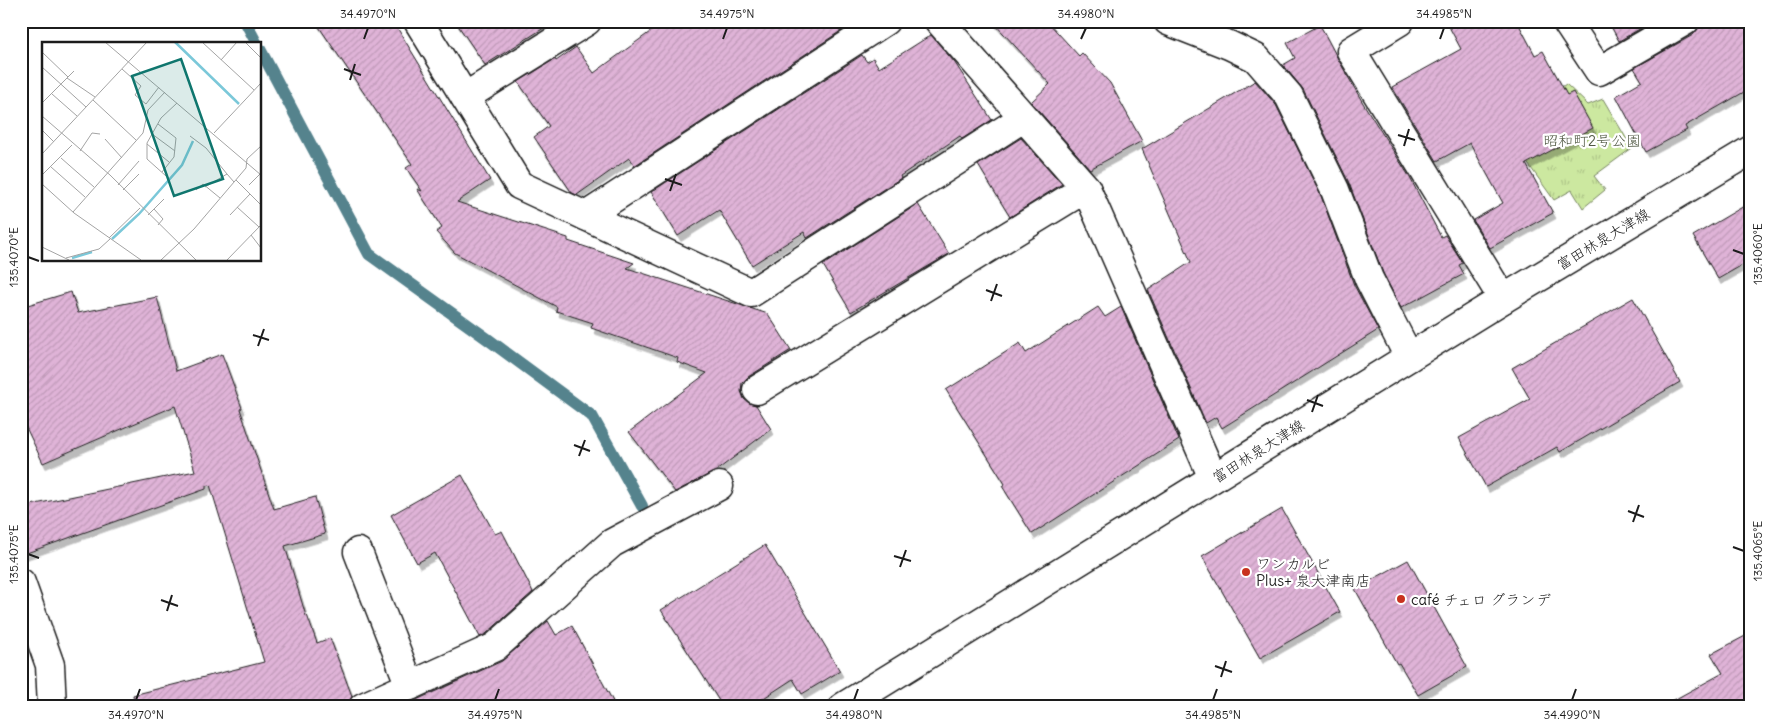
<svg xmlns="http://www.w3.org/2000/svg" width="1772" height="728" font-family="Delius,'Klee One',sans-serif">
	<style>
		.park { fill: url(#park-tufts); stroke: #74825e }
		.lines { fill: none; stroke-linecap: round; stroke-linejoin: round }
		.stream { stroke: #55838d; stroke-width: 12 }
		.building { fill: url(#building-hatch); stroke: #1c1c1c; filter: url(#shadow) }
		.pedestrian-casing { stroke: #1c1c1c; stroke-width: 31 }
		.minor-casing { stroke: #1c1c1c; stroke-width: 31 }
		.primary-casing { stroke: #1c1c1c; stroke-width: 31 }
		.pedestrian { stroke: #fff; stroke-width: 28 }
		.minor { stroke: #fff; stroke-width: 28 }
		.primary { stroke: #fff; stroke-width: 28 }
		.ticks { fill: none; stroke: #1c1c1c; stroke-width: 2 }
		.poi-dot { fill: #c8321e; stroke: #fff; stroke-width: 2 }
		.labels { text-anchor: middle; dominant-baseline: central; stroke-width: 4.5; stroke-linejoin: round; paint-order: stroke }
		.park-label { font-size: 15px; fill: #515944; stroke: #fff }
		.street-label { font-size: 15px; fill: #1c1c1c; stroke: #fff }
		.poi-label { font-size: 15px; fill: #1c1c1c; stroke: #fff; text-anchor: start }
		.inset-river { fill: none; stroke: #7bc8d9; stroke-width: 2.5 }
		.inset-road { fill: none; stroke: #a4a4a4; stroke-width: 1 }
		.view { fill: #0f766e; fill-opacity: 0.15; stroke: #0f766e; stroke-width: 2.5 }
		.inset-edge { fill: none; stroke: #1c1c1c; stroke-width: 2.5 }
		.neatline { fill: none; stroke: #1c1c1c; stroke-width: 2 }
		.ticks-label { font-size: 12px; text-anchor: middle; fill: #1c1c1c }
	</style>
	<defs>
		<pattern id="park-tufts" width="24" height="20" patternUnits="userSpaceOnUse" patternTransform="scale(1.25)"><rect width="24" height="20" fill="#cce8a0"/><path d="M3 7l-1-3M5 7V3M7 7l1-3M15 17l-1-3M17 17v-4M19 17l1-3" fill="none" stroke="#afc689"/></pattern>
		<pattern id="building-hatch" width="6" height="6" patternUnits="userSpaceOnUse" patternTransform="scale(1.25)"><rect width="6" height="6" fill="#dfb3d7"/><path d="M-1 1l2-2M0 6l6-6M5 7l2-2" fill="none" stroke="#bf99b8"/></pattern>
		<filter id="shadow"><feDropShadow dx="3" dy="5.5" stdDeviation="0" flood-color="#0004"/></filter>
	</defs>
	<rect width="100%" height="100%" fill="#fff"/>
	<filter id="ink" filterUnits="userSpaceOnUse"><feTurbulence type="fractalNoise" baseFrequency=".02" numOctaves="2"/><feDisplacementMap in="SourceGraphic" scale="10" xChannelSelector="R" yChannelSelector="G"/><feConvolveMatrix kernelMatrix="1 2 1 2 8 2 1 2 1" color-interpolation-filters="sRGB"/></filter>
	<g filter="url(#ink)">
		<path class="park" d="M1566,84L1588,105L1603,99L1632,148L1594,176L1605,190L1583,208L1572,190L1554,200L1526,161L1547,97Z"/>
		<g class="lines">
			<g class="stream">
				<path d="M245,21L257,44"/>
				<path d="M260,49L369,254L489,340L592,416L642,506"/>
			</g>
		</g>
		<g class="building">
			<path d="M315,21H393L490,180L457,202L568,238V241L634,263L627,268L768,314L791,350L748,377L742,383L741,391L744,399L749,403L756,405L771,429L716,471L675,492L629,432L707,373L677,362L678,358L591,328L593,323L556,311L557,307L455,253L436,232L442,228L417,189L422,191L406,168L412,164Z"/>
			<path d="M455,21H555L485,65Z"/>
			<path d="M665,21H839L844,29L634,166L629,158L577,195L572,193L534,137L549,126L518,82L555,59L556,61L576,47L594,73Z"/>
			<path d="M992,21H1047L1079,56L1082,53L1110,83L1142,141L1090,169L1031,102L1050,84Z"/>
			<path d="M1446,21H1517L1535,55L1543,51L1567,95L1573,92L1593,128L1526,164L1553,213L1490,248L1473,220L1503,203L1470,143L1437,161L1392,87L1461,49Z"/>
			<path d="M1608,21H1653L1619,41Z"/>
			<path d="M1701,21H1751V88L1685,126L1687,130L1646,152L1616,96L1642,81L1634,68L1693,35L1698,29Z"/>
			<path d="M1320,25L1338,59L1363,103L1409,176L1441,237L1445,235L1463,263L1459,265L1464,274L1401,308L1383,273L1349,183L1303,89L1283,65L1295,58L1287,43Z"/>
			<path d="M931,35L955,63L992,120L962,139L960,136L900,176L901,178L807,238L804,232L752,265L719,210L678,236L651,192L862,55L867,62L873,58L879,68Z"/>
			<path d="M1255,81L1276,105L1321,196L1354,285L1378,330L1222,428L1216,417L1206,423L1148,290L1191,262L1142,149Z"/>
			<path d="M1021,138L1062,184L1010,217L978,165Z"/>
			<path d="M1751,202V260L1718,279L1693,236Z"/>
			<path d="M918,204L949,254L851,312L823,265Z"/>
			<path d="M71,292L78,313L157,297L176,371L222,354L242,408L240,409L274,509L315,497L325,534L285,546L306,616L307,615L317,643L330,638L352,696L348,707H135L133,695L264,662L210,485L206,486V489L21,555V507L195,471L175,406L43,463L21,417V307Z"/>
			<path d="M1633,298L1680,382L1560,452L1557,447L1486,487L1459,438L1530,399L1512,368Z"/>
			<path d="M1098,307L1105,317L1121,307L1179,440L1032,534L1002,486L1005,484L946,390L1020,343L1026,353Z"/>
			<path d="M462,475L495,534L502,531L533,592L486,634L480,637L435,553L417,563L391,515Z"/>
			<path d="M1282,509L1340,612L1260,658L1202,556Z"/>
			<path d="M765,545L840,671L802,694L793,679L750,707H723L661,610Z"/>
			<path d="M1408,560L1467,667L1418,695L1399,663L1397,664L1355,589Z"/>
			<path d="M548,621L556,635L572,626L616,707H401L502,661Z"/>
			<path d="M1751,633V707H1661L1723,673L1711,654Z"/>
		</g>
		<g class="lines">
			<defs>
				<path id="pedestrian" d="M757,390L1086,188"/>
				<g id="minor">
					<path d="M418,21L519,185L751,293L1023,118"/>
					<path d="M939,21L1086,188L1213,478"/>
					<path d="M1168,21L1229,45L1256,58L1289,96L1335,190L1369,279L1409,357"/>
					<path d="M1400,21L1351,51L1503,299"/>
					<path d="M1566,21L1599,71L1685,21"/>
					<path d="M465,97L587,21"/>
					<path d="M586,216L885,21"/>
					<path d="M358,552L410,686"/>
					<path d="M21,583L50,665L52,707"/>
					<path d="M363,707L495,647L612,543L719,486"/>
				</g>
				<path id="primary" d="M843,707L1503,299L1751,150"/>
			</defs>
			<use href="#pedestrian" class="pedestrian-casing"/>
			<use href="#minor" class="minor-casing"/>
			<use href="#primary" class="primary-casing"/>
			<use href="#pedestrian" class="pedestrian"/>
			<use href="#minor" class="minor"/>
			<use href="#primary" class="primary"/>
		</g>
	</g>
	<path class="ticks" d="M364,39L368,28M723,39L727,28M1081,39L1086,28M1440,39L1444,28M344,69L361,75M350,80L355,64M1398,135L1415,140M1404,146L1409,129M665,179L682,185M670,191L676,174M1733,250L1744,254M28,257L39,261M986,290L1002,296M991,301L997,284M253,335L269,340M258,346L264,329M1307,400L1323,406M1312,412L1318,395M574,445L590,451M579,456L585,440M1628,511L1644,517M1633,522L1639,505M1733,547L1744,551M28,554L39,558M894,556L911,561M900,567L906,550M161,600L178,606M167,611L172,595M1215,666L1232,672M1221,677L1226,661M136,700L140,689M495,700L499,689M854,700L858,689M1213,700L1217,689M1572,700L1576,689"/>
	<g class="poi-dot">
		<circle cx="1246" cy="572" r="5"/>
		<circle cx="1401" cy="599" r="5"/>
	</g>
	<g class="labels">
		<g class="park-label">
			<text x="1592" y="140">昭和町2号公園</text>
		</g>
		<g class="street-label">
			<text transform="translate(1603 239) rotate(-31)">富田林泉大津線</text>
			<text transform="translate(1258 451) rotate(-32)">富田林泉大津線</text>
		</g>
		<g class="poi-label">
			<text x="1256" y="563">ワンカルビ<tspan x="1256" dy="17">Plus+ 泉大津南店</tspan></text>
			<text x="1411" y="599">café チェロ グランデ</text>
		</g>
	</g>
	<g transform="translate(42 42)">
		<rect width="219" height="219" fill="#fff"/>
		<path class="inset-river" d="M133,0L197,62M70,197L97,172L140,123L151,99M30,216L50,210"/>
		<path class="inset-road" d="M63,0L219,133M160,0L212,48M203,0L219,16M0,10L26,35M179,18L195,0M0,25L44,65M80,27L99,44L93,53L104,62L117,45M25,36L53,55M10,52L35,74M51,58L94,98M0,61L32,29M0,74L68,133L154,218M116,82L134,96L132,115L120,130M0,88L12,100M172,91L219,41M110,92L133,109M148,94L164,106L185,132M63,97L80,116M105,102L127,120M38,109L50,91L58,92M0,112L105,0M19,116L52,145M9,125L43,155M0,133L30,103M124,134L105,117V101L119,76L135,61M194,138L219,163M0,142L32,171L99,218M76,143L97,119M207,143L218,132M163,145L185,132L192,140M81,148L97,132M154,148L161,142L178,156M195,165L217,185M112,167L121,177L116,183M31,170L101,91L106,68L123,50M106,173L122,157M188,173L208,152M209,193L219,206M67,196L98,166M0,205L27,218M24,216L57,207L68,197M119,218L152,187L204,126L205,117L219,104M185,218L219,183"/>
		<path class="view" d="M139,17L181,137L132,154L90,34Z"/>
		<rect width="219" height="219" class="inset-edge"/>
	</g>
	<rect width="1772" height="728" fill="none" stroke="#fff" stroke-width="55"/>
	<rect x="28" y="28" width="1716" height="672" class="neatline"/>
	<g class="ticks-label">
		<text x="368" y="18">34.4970°N</text>
		<text x="727" y="18">34.4975°N</text>
		<text x="1086" y="18">34.4980°N</text>
		<text x="1444" y="18">34.4985°N</text>
		<text transform="translate(1758 254) rotate(-90)" y="4">135.4060°E</text>
		<text transform="translate(14 257) rotate(-90)" y="4">135.4070°E</text>
		<text transform="translate(1758 551) rotate(-90)" y="4">135.4065°E</text>
		<text transform="translate(14 554) rotate(-90)" y="4">135.4075°E</text>
		<text x="136" y="719">34.4970°N</text>
		<text x="495" y="719">34.4975°N</text>
		<text x="854" y="719">34.4980°N</text>
		<text x="1213" y="719">34.4985°N</text>
		<text x="1572" y="719">34.4990°N</text>
	</g>
</svg>
